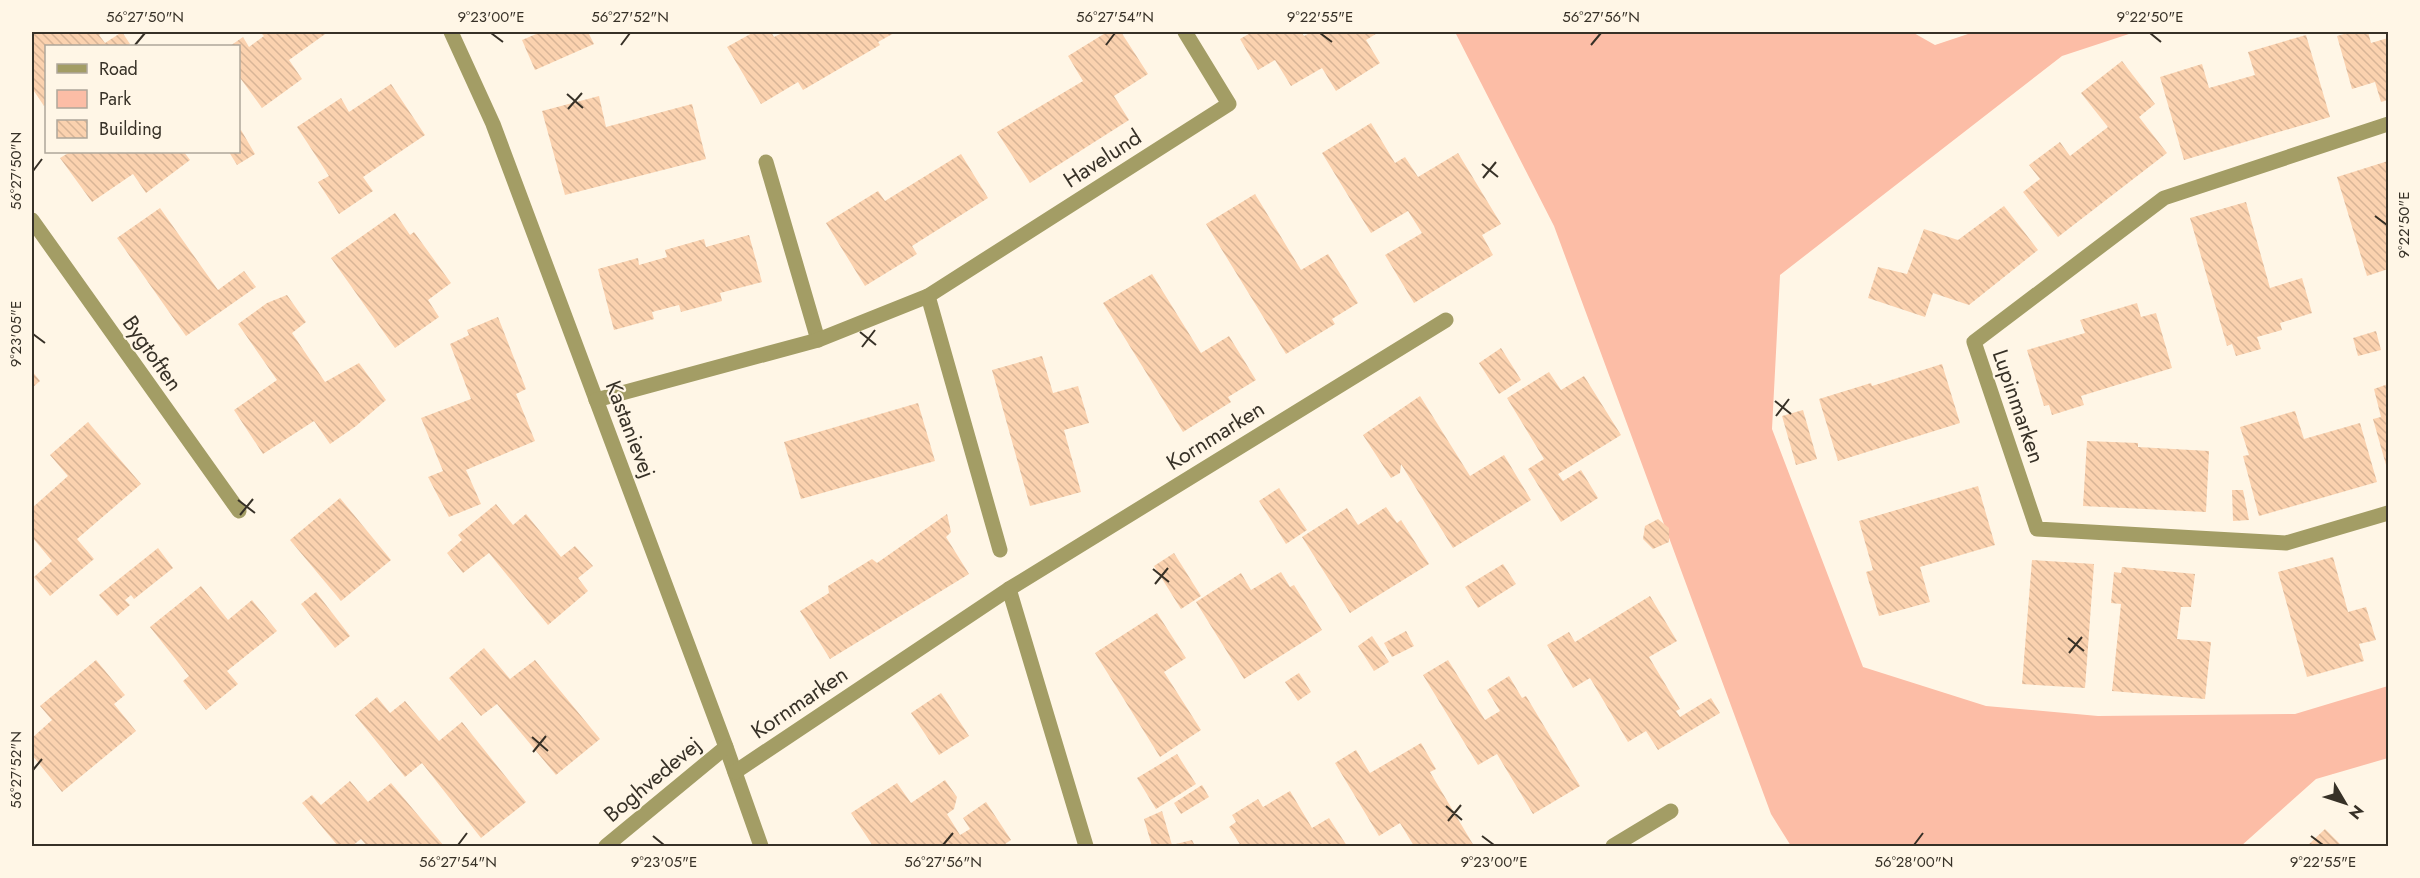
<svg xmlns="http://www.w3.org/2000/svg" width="2420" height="878" font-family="Jost,sans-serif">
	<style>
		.green { fill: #fcbda6 }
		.building { fill: url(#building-back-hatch) }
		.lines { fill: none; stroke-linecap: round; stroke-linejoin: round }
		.minor { stroke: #a39d65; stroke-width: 15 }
		.ticks { fill: none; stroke: #373127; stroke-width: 2 }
		.labels { text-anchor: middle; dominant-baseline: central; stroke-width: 4.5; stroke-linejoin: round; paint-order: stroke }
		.street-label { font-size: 22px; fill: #373127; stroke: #fff6e6 }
		.neatline { fill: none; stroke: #373127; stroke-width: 2 }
		.ticks-label { font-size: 15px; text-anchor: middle; fill: #373127 }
	</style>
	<defs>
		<pattern id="building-back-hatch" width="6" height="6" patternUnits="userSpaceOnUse" patternTransform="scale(1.5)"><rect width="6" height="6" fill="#fbd2af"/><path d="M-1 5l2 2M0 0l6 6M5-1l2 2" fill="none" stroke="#d8b597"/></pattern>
	</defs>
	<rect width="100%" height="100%" fill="#fff6e6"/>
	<path class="green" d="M1455,32H1912L1935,45L1974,32H2135L2062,56L1780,275L1772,429L1863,667L1986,706L2098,716L2295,714L2388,686V758L2316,779L2241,846H1791L1771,814L1554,226Z"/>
	<g class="building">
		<path d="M32,32H103L99,35L105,43L122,32L130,44L126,46H46V104L44,106L32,88Z"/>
		<path d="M260,32H328L289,60L302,79L262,108L238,75V46H230L243,37L249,47L264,36Z"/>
		<path d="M541,32H588L594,44L535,70L522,40Z"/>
		<path d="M754,32H771L774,37L784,32H896L878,42L880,45L803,90L798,82L761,104L727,47Z"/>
		<path d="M1107,32H1121L1148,74L1114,96L1129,120L1030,183L997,132L1083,81L1068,56Z"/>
		<path d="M1252,32H1301L1304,36L1312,32H1379L1366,40L1380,63L1336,91L1322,68L1291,86L1275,60L1258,70L1240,39Z"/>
		<path d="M2351,32H2368L2371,43L2388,38V100L2381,102L2375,82L2352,89L2337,36Z"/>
		<path d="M2306,35L2330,117L2184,160L2160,77L2202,64L2209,88L2255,75L2248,52Z"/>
		<path d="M2122,61L2155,104L2139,117L2167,153L2058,237L2023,192L2040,179L2029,165L2060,142L2070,156L2108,127L2081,93Z"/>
		<path d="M391,84L425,135L363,177L373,191L339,214L318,182L329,176L297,127L341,98L349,112Z"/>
		<path d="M599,96L606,127L692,104L706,159L565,195L542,111Z"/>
		<path d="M1371,123L1395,163L1405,157L1418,177L1458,153L1501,224L1482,235L1493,255L1414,303L1385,255L1422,233L1408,211L1371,233L1322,153Z"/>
		<path d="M241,130L255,154L237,165L229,152H238V131Z"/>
		<path d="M70,152H184L190,160L146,193L133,174L92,202L60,158Z"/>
		<path d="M961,154L988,198L912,246L917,254L865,286L826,223L878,191L885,201Z"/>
		<path d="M2388,161V269L2367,276L2337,177Z"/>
		<path d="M1255,194L1301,270L1328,254L1358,303L1332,319L1335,324L1286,354L1206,224Z"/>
		<path d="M2246,202L2270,288L2302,278L2312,313L2280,323L2282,330L2257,337L2261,349L2236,356L2232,344L2227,346L2190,218Z"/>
		<path d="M2004,206L2038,250L1969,305L1933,293L1925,317L1868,298L1878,267L1907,274L1924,229L1958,240Z"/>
		<path d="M160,208L218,290L244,271L256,287L186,336L117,238Z"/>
		<path d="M395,213L410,235L414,232L451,283L428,300L439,317L395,348L331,258Z"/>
		<path d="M749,235L762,282L720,293L722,301L681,312L679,305L652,312L654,319L614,330L598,269L638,258L639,265L667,257L665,250L704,239L706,247Z"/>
		<path d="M1152,274L1201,353L1229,336L1256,380L1228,397L1231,402L1183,432L1103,303Z"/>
		<path d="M287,295L306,322L292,333L325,382L359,363L386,400L356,426L330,444L314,421L263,454L234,410L277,380L238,324L267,303Z"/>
		<path d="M2137,303L2141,317L2156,313L2172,368L2081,396L2084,405L2052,415L2049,405L2044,406L2027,350L2085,333L2080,320Z"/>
		<path d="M498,317L526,389L516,394L535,441L466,470L481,504L449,517L428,477L443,471L421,418L471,399L450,344L469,335L467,330Z"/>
		<path d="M2376,331L2381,350L2358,356L2353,338Z"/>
		<path d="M1501,348L1521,380L1499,394L1479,363Z"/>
		<path d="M1042,356L1053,393L1078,386L1089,423L1064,430L1081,492L1030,506L992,370Z"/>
		<path d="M1942,364L1960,423L1838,461L1819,399L1871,383L1872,386Z"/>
		<path d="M32,371L40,381L32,388Z"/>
		<path d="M1549,372L1561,390L1584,376L1621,435L1558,474L1563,481L1581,470L1598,498L1561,522L1528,469L1544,459L1507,398Z"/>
		<path d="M2388,384V472L2373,419L2381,417L2374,389Z"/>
		<path d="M1420,396L1470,476L1504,455L1531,500L1453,548L1401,464L1400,473L1391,478L1363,435Z"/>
		<path d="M918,403L935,461L801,499L784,442Z"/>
		<path d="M1803,410L1817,459L1796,465L1782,416Z"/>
		<path d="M2295,411L2304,439L2360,423L2377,482L2259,516L2243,456L2249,455L2240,427Z"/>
		<path d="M88,422L141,484L77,539L94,559L50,596L34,577L52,561L32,537V508L68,476L50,455Z"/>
		<path d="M2087,441L2138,443V447L2209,451L2206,512L2083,506Z"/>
		<path d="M1978,486L1995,545L1920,567L1930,602L1879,616L1866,572L1873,570L1859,521Z"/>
		<path d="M1279,488L1307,530L1286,544L1259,501Z"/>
		<path d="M2232,490H2243L2249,520L2233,521Z"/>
		<path d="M340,498L391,560L341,601L290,540Z"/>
		<path d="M496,504L513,525L526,514L561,557L575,546L593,566L578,578L588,591L548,625L489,553L463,573L447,553L462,540L458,535Z"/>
		<path d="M1386,507L1397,523L1401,520L1429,564L1350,613L1302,537L1347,508L1358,525Z"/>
		<path d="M947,514L951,532L946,537L969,574L830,659L800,611L829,593L828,586L872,559L877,563Z"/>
		<path d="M1658,519L1669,528V542L1653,549L1643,539L1645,526Z"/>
		<path d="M158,548L173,568L134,599L131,595L125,600L130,605L117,616L99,595Z"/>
		<path d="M1174,553L1201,596L1181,609L1154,566Z"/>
		<path d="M2333,557L2348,612L2366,607L2376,640L2359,644L2364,661L2307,677L2278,572Z"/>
		<path d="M2032,560L2094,564L2085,688L2022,684Z"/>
		<path d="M1503,564L1516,584L1478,608L1465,587Z"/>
		<path d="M2122,567L2195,574L2191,607H2181L2177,639L2211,642L2205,699L2112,691L2121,604L2111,603L2114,572L2121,573Z"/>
		<path d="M1281,572L1290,587L1294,585L1322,630L1244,679L1196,602L1241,573L1251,590Z"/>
		<path d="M201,586L228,620L252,600L277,631L227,671L238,684L206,710L183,681L189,676L150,627Z"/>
		<path d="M316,592L350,636L335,648L301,604Z"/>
		<path d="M1650,596L1677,641L1649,657L1680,709L1676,711L1680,717L1711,698L1720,713L1658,750L1646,731L1628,742L1590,678L1573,688L1547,645L1569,632L1575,642Z"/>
		<path d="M1157,613L1186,658L1164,672L1201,730L1160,757L1095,653Z"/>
		<path d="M1406,631L1414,646L1392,657L1384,643Z"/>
		<path d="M1372,636L1389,662L1374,671L1358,646Z"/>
		<path d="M484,648L510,679L535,660L600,739L556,775L497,704L481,716L449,678Z"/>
		<path d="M96,660L125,695L114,704L136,731L62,792L32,755V738L52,720L40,706Z"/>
		<path d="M1448,660L1485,720L1500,711L1487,690L1509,676L1522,698L1526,696L1580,786L1533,814L1497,754L1478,765L1423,675Z"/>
		<path d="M1299,673L1311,692L1298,701L1285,682Z"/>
		<path d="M941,693L969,736L939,755L911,713Z"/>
		<path d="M377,697L390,713L405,701L439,741L462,722L526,802L481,838L422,763L405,777L355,715Z"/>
		<path d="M1421,743L1436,769L1430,772L1474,846H1414L1400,823L1379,836L1335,763L1356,750L1370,773Z"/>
		<path d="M1177,754L1196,784L1156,809L1137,778Z"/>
		<path d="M945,780L957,797L954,809L947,814L960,835L970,829L963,818L986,802L1011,840L1002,846H897L895,845L873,846L851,813L897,783L911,803Z"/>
		<path d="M350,781L368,802L391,783L444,846H367L361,839L352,846H338L302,803L312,795L321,805Z"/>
		<path d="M1202,785L1209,797L1181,814L1174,803Z"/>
		<path d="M1290,791L1312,828L1329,818L1347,846H1241L1229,827L1236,822L1232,815L1258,799L1263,807Z"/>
		<path d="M1162,811L1172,845L1192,840L1195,846H1152L1144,819Z"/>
		<path d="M2325,829L2342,846H2307Z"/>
	</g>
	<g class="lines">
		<g class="minor">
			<path d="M451,32L493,124L726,747L761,846"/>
			<path d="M2388,124L2164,198L1974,342L2037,529L2286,543L2388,513"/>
			<path d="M766,162L818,340"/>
			<path d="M32,220L239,511"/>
			<path d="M928,296L1000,550"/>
			<path d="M596,400L818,340L928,296L1229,104L1185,32"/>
			<path d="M1009,589L1086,846"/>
			<path d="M735,772L1009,589L1446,320"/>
			<path d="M606,846L726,747"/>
			<path d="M1613,846L1671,811"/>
		</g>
	</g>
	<path class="ticks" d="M491,33L503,42M1320,33L1332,42M2150,33L2161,42M135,45L145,33M621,45L630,33M1106,45L1115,33M1591,45L1601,33M567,94L583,108M568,109L582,93M1482,164L1498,177M33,171L42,159M1483,178L1496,162M2375,216L2387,225M860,332L876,345M33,334L45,343M862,347L875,330M1775,401L1791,414M1776,416L1789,399M238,500L255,513M240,515L253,499M1153,569L1169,582M1155,584L1168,568M2068,638L2084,651M2069,653L2082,637M532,737L548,751M533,752L546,736M33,770L42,759M1446,806L1462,820M1448,821L1461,805M653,836L664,845M1482,836L1494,845M2311,836L2323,845M458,845L467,833M943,845L953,833M1914,845L1923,833"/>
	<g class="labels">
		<g class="street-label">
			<text transform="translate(1102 158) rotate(-33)">Havelund</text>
			<text transform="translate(153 353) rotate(55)">Bygtoften</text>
			<text transform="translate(2019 406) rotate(71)">Lupinmarken</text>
			<text transform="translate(631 429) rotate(69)">Kastanievej</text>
			<text transform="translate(1215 435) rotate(-32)">Kornmarken</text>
			<text transform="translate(799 702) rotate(-34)">Kornmarken</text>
			<text transform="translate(652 779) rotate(-40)">Boghvedevej</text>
		</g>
	</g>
	<rect width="2420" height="878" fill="none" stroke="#fff6e6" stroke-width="66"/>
	<rect x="45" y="45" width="195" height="108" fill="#fff6e6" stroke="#afa79a" stroke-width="1.5"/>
	<rect x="57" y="64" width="30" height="9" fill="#a39d65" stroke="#afa79a" stroke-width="1.5"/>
	<text x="99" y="75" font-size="18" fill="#373127">Road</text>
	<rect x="57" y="90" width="30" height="18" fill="#fcbda6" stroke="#afa79a" stroke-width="1.5"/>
	<text x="99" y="105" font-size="18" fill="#373127">Park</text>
	<rect x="57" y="120" width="30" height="18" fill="url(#building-back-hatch)" stroke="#afa79a" stroke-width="1.5"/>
	<text x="99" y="135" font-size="18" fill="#373127">Building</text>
	<g transform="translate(2345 803) rotate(129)" stroke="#fff6e6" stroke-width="4.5" paint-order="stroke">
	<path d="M0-4.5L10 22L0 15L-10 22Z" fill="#373127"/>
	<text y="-9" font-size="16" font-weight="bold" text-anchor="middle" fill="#373127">N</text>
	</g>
	<rect x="33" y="33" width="2354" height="812" class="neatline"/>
	<g class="ticks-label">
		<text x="145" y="22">56°27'50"N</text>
		<text x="491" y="22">9°23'00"E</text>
		<text x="630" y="22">56°27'52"N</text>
		<text x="1115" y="22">56°27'54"N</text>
		<text x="1320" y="22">9°22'55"E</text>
		<text x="1601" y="22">56°27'56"N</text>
		<text x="2150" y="22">9°22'50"E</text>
		<text transform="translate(16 171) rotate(-90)" y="5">56°27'50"N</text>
		<text transform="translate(2404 225) rotate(-90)" y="5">9°22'50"E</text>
		<text transform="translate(16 334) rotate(-90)" y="5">9°23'05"E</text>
		<text transform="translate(16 770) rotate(-90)" y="5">56°27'52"N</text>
		<text x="458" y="867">56°27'54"N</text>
		<text x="664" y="867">9°23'05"E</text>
		<text x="943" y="867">56°27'56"N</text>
		<text x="1494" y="867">9°23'00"E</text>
		<text x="1914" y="867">56°28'00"N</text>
		<text x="2323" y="867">9°22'55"E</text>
	</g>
</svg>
